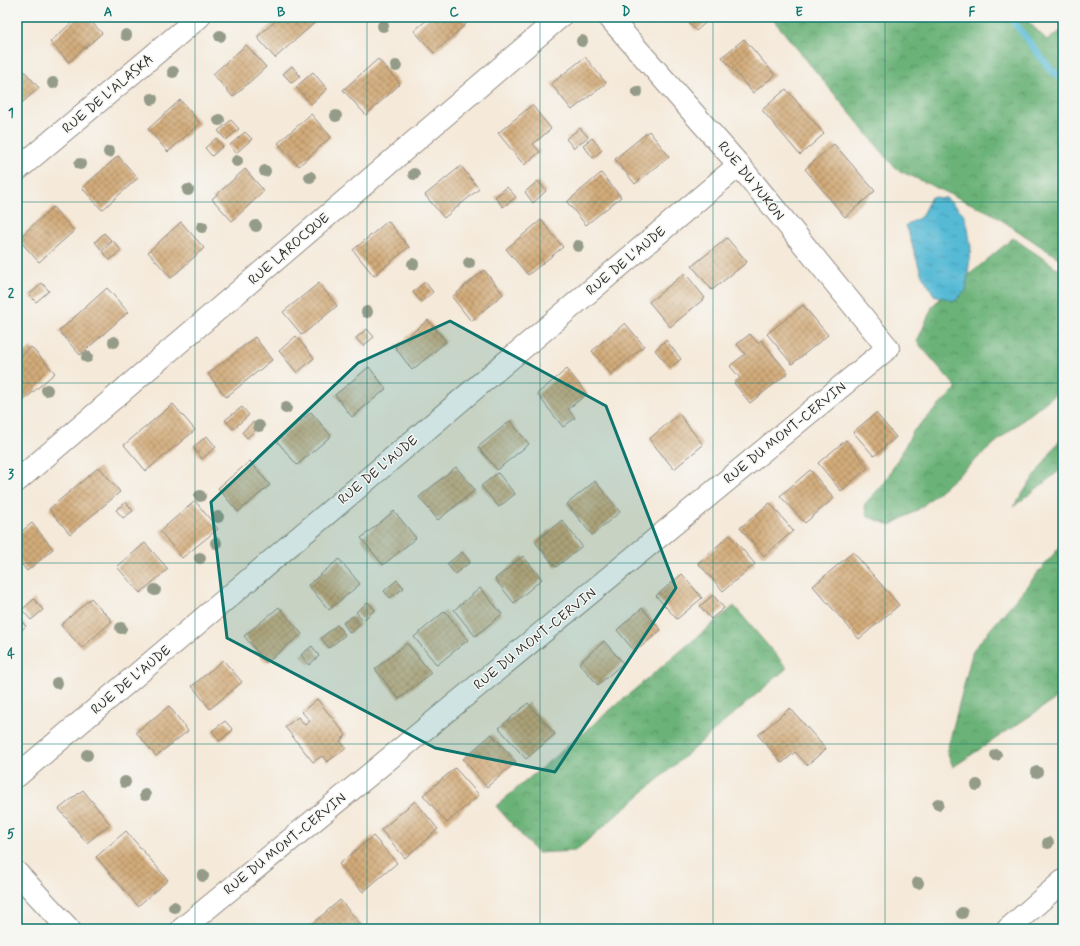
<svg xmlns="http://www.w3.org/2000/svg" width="1080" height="946" font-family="Mynerve,sans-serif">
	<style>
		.forest { fill: url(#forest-crowns); stroke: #4b6e52 }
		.water { fill: url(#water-ripples); stroke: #417280 }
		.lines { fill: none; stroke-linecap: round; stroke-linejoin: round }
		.stream { stroke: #57bad5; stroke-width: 7 }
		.building { fill: url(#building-cross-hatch) }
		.minor-casing { stroke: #908a82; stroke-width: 24 }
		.tertiary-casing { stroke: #908a82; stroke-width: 24 }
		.minor { stroke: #fff; stroke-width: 22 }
		.tertiary { stroke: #fff; stroke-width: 22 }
		.tree { fill: #959b89 }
		.marked { fill: #0f766e; fill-opacity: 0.2; stroke: #0f766e; stroke-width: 3; stroke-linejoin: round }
		.grid { fill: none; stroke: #0f766e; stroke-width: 1; stroke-opacity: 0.55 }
		.labels { text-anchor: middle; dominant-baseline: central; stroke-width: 3; stroke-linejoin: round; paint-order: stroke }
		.street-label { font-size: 14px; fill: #2b2b2b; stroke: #f6f6f2 }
		.neatline { fill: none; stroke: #0f766e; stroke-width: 1.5 }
		.grid-label { font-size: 13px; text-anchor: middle; font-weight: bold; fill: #0f766e }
	</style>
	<defs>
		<pattern id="forest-crowns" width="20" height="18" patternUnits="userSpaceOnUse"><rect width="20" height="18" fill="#6bb278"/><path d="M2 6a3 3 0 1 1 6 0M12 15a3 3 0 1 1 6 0" fill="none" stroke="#589163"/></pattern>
		<pattern id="water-ripples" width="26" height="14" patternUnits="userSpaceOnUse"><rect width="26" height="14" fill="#57bad5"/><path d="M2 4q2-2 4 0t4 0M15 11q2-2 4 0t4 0" fill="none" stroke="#4897ad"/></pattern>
		<pattern id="building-cross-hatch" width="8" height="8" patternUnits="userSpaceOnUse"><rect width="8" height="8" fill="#d2ab7a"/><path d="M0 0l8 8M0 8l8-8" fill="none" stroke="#ab8b64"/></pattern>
	</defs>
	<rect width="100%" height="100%" fill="#f6f6f2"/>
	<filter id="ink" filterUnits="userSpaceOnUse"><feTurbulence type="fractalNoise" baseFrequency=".025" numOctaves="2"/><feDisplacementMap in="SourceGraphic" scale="8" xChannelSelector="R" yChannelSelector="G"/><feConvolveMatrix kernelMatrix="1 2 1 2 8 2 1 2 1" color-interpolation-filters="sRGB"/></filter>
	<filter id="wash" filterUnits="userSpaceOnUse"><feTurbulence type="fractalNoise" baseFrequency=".012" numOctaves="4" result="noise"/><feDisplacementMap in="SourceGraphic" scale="16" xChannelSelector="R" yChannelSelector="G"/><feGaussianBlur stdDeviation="0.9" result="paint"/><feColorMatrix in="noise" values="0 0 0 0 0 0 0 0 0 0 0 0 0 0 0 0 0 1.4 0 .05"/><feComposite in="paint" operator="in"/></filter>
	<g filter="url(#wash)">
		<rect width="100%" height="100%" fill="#f5e9d9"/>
		<g class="forest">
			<path d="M771,17H1024L1047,40L1063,30V261L991,213L896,169Z"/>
			<path d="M1013,238L1063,272V388L1002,437L919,509L891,525L868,517L864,505L885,482L914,430L957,388L917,342L933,305Z"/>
			<path d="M1063,435V468L1013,507Z"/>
			<path d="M1063,543V694L953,767L947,751L973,650Z"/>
			<path d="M734,606L787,668L575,851L537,853L496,806Z"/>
		</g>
		<path class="water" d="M931,197L946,198L963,213L968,228L971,248L966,290L955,301L934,295L921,273L906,225L921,217Z"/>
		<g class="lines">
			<path class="stream" d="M1010,17L1050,69L1063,80"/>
		</g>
		<g id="blocks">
			<g class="building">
				<path d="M78,17H87L102,33L69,62L50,42Z"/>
				<path d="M280,17H321L275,58L257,37Z"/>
				<path d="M430,17H461L467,23L434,53L414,31Z"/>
				<path d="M684,17H712L696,31Z"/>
				<path d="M744,39L775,75L753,93L722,57Z"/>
				<path d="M246,45L266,67L233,97L213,74Z"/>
				<path d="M585,57L606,83L572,110L551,84Z"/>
				<path d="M378,59L400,84L366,115L343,90Z"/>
				<path d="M18,64L39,88L17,107V65Z"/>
				<path d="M292,66L300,76L292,83L283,74Z"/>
				<path d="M313,72L327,89L311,104L296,87Z"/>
				<path d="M786,89L824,134L800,155L762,110Z"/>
				<path d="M180,100L200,123L168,152L148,129Z"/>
				<path d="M532,105L551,129L533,144L540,152L524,165L498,133Z"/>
				<path d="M311,114L331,137L299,166L278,143Z"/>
				<path d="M231,120L239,129L226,140L218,131Z"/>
				<path d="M580,128L588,137L574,148L566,139Z"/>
				<path d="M649,131L669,156L635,184L615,159Z"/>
				<path d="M245,132L252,139L236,153L230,145Z"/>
				<path d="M216,138L223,146L212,156L205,148Z"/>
				<path d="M592,138L602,150L593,158L583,145Z"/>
				<path d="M834,144L875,191L845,217L805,169Z"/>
				<path d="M118,156L138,178L102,210L82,188Z"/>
				<path d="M461,166L479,189L444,218L425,195Z"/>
				<path d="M245,169L264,191L232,221L212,199Z"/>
				<path d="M601,173L621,197L586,225L567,202Z"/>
				<path d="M538,181L546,191L533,203L525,192Z"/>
				<path d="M507,187L516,197L503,207L495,197Z"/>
				<path d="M53,207L74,231L39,262L18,239Z"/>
				<path d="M541,220L563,247L528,275L506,249Z"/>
				<path d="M388,221L409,247L374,276L353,250Z"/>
				<path d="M181,222L204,248L171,278L148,252Z"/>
				<path d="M104,233L111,240L101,249L95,242Z"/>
				<path d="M727,238L747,262L712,290L692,266Z"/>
				<path d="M113,241L121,250L110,260L102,251Z"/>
				<path d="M484,270L503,294L471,321L452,297Z"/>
				<path d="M685,273L705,298L670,327L649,302Z"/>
				<path d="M425,282L433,292L421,302L413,292Z"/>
				<path d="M42,283L49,291L36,302L29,295Z"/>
				<path d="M319,283L337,306L302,335L283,312Z"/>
				<path d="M107,288L128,312L80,355L59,331Z"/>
				<path d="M803,305L828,335L792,364L767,334Z"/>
				<path d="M428,320L446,342L412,370L395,347Z"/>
				<path d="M625,323L644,346L611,374L592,351Z"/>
				<path d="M367,329L374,337L363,346L356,338Z"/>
				<path d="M750,334L758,343L761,340L788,373L750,403L734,383L740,378L730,366L745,354L737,344Z"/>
				<path d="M296,336L314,358L297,373L279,351Z"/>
				<path d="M255,337L272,360L226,397L208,374Z"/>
				<path d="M666,340L681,359L670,368L655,350Z"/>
				<path d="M31,347L55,373L17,406V360Z"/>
				<path d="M369,367L386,389L352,417L335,395Z"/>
				<path d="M567,369L587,394L568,409L575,418L563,427L537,394Z"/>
				<path d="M173,404L195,430L146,471L124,445Z"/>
				<path d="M242,407L249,415L233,429L225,420Z"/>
				<path d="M311,412L331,436L297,465L277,441Z"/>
				<path d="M876,413L896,437L874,456L853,432Z"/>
				<path d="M679,414L703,445L674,469L649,439Z"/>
				<path d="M510,421L529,444L497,470L478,447Z"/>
				<path d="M253,422L258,428L247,438L242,432Z"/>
				<path d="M207,436L216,447L202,459L193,447Z"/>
				<path d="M846,440L868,468L841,491L818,463Z"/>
				<path d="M250,461L270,485L238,512L218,488Z"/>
				<path d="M99,467L120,492L70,534L49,509Z"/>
				<path d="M456,467L475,490L438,520L419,497Z"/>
				<path d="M810,470L834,498L805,523L780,496Z"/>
				<path d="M498,473L515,494L499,507L481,486Z"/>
				<path d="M595,481L620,512L592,535L567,504Z"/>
				<path d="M195,501L218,529L182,558L160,531Z"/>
				<path d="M126,502L133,511L123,518L116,510Z"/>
				<path d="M770,503L793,531L764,556L740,528Z"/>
				<path d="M394,511L416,538L383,565L361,538Z"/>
				<path d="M562,520L582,546L556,567L535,542Z"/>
				<path d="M32,523L53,549L27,571L17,559V535Z"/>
				<path d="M730,535L755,564L723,591L698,563Z"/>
				<path d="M145,543L168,569L140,593L117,567Z"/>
				<path d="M462,552L470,562L455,574L447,564Z"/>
				<path d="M853,552L899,605L859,639L813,586Z"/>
				<path d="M523,556L542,579L514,603L495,579Z"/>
				<path d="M339,559L360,584L329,610L308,585Z"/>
				<path d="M682,574L702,598L677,619L656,596Z"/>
				<path d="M397,580L404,588L390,598L384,591Z"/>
				<path d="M480,588L502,614L475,636L454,610Z"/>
				<path d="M713,595L724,608L711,619L700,606Z"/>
				<path d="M91,598L112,621L82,648L61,625Z"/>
				<path d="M34,599L43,610L31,620L22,610Z"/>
				<path d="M368,602L375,610L363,620L356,612Z"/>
				<path d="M279,607L302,634L266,663L244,636Z"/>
				<path d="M642,608L661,630L635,652L617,630Z"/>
				<path d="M445,611L468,640L437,665L414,637Z"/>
				<path d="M353,616L360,625L350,633L343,623Z"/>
				<path d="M18,618L26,626L17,634V619Z"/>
				<path d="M337,625L345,635L329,648L321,638Z"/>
				<path d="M604,641L623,663L598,685L579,663Z"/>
				<path d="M407,643L431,673L399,699L375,669Z"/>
				<path d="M312,646L319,656L309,665L301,655Z"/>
				<path d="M223,660L242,682L210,709L192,686Z"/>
				<path d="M317,699L346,735L340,741L346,748L327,762L322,756L313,762L285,727L298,717L305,725L310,721L302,712Z"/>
				<path d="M528,703L555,734L526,759L499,728Z"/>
				<path d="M169,706L188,731L156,756L136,732Z"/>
				<path d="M790,708L826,749L807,765L795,752L782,763L758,735Z"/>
				<path d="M225,721L233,730L220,741L212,731Z"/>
				<path d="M492,734L516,762L487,787L463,759Z"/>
				<path d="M455,768L479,795L447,823L423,795Z"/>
				<path d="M83,790L110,824L87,843L59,809Z"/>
				<path d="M415,801L438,829L405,858L381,830Z"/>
				<path d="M126,831L168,880L138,906L96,857Z"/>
				<path d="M373,836L397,863L363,892L339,864Z"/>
				<path d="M340,900L362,926L358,929H306Z"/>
			</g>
		</g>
	</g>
	<g filter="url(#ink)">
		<use href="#blocks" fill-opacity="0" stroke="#908a82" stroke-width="1"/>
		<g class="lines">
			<defs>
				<g id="minor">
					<path d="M17,170L199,17"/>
					<path d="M17,481L560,17"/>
					<path d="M17,776L739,165"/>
					<path d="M182,929L888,348L739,165L609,17"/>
					<path d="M1008,929L1063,881"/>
				</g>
				<path id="tertiary" d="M17,873L69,929"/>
			</defs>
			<use href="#minor" class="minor-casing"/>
			<use href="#tertiary" class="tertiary-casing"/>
			<use href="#minor" class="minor"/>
			<use href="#tertiary" class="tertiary"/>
		</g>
		<g class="tree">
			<circle cx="383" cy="26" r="6"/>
			<circle cx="126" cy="35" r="6"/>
			<circle cx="220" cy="36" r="6"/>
			<circle cx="582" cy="41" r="6"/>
			<circle cx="396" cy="66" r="6"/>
			<circle cx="173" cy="72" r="6"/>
			<circle cx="53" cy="83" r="6"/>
			<circle cx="637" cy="92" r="6"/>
			<circle cx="152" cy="99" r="6"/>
			<circle cx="336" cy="116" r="6"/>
			<circle cx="219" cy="120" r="6"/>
			<circle cx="109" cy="152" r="6"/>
			<circle cx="237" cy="161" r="6"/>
			<circle cx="80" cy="164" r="6"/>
			<circle cx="265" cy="171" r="6"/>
			<circle cx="414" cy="174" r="6"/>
			<circle cx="310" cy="177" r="6"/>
			<circle cx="188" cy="190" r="6"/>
			<circle cx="256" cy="226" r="6"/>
			<circle cx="202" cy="227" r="6"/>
			<circle cx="578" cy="246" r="6"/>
			<circle cx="469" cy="263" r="6"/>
			<circle cx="413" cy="264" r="6"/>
			<circle cx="367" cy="312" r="6"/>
			<circle cx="114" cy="342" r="6"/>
			<circle cx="87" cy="357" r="6"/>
			<circle cx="47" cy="390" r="6"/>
			<circle cx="286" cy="408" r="6"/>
			<circle cx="259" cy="426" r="6"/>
			<circle cx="200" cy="496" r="6"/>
			<circle cx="218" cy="517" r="6"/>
			<circle cx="216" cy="543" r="6"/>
			<circle cx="200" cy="558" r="6"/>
			<circle cx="155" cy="590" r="6"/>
			<circle cx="121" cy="628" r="6"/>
			<circle cx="57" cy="683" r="6"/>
			<circle cx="87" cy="755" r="6"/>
			<circle cx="996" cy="755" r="6"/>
			<circle cx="1037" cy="772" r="6"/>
			<circle cx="125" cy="782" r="6"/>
			<circle cx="977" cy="785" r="6"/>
			<circle cx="145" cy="795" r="6"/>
			<circle cx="938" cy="804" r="6"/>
			<circle cx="1048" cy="843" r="6"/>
			<circle cx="203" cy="876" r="6"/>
			<circle cx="918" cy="883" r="6"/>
			<circle cx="174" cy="907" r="6"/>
			<circle cx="962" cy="913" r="6"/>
		</g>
	</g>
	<path class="marked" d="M450,321L606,406L676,588L555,772L435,748L227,638L211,502L358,363Z"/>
	<path class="grid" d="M195,17V929M367,17V929M540,17V929M713,17V929M885,17V929M17,202H1063M17,383H1063M17,563H1063M17,744H1063"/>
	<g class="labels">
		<g class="street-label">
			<text transform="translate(108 94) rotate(-40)">RUE DE L'ALASKA</text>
			<text transform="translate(751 181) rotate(51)">RUE DU YUKON</text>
			<text transform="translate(289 249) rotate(-41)">RUE LAROCQUE</text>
			<text transform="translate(626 261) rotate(-40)">RUE DE L'AUDE</text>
			<text transform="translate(785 433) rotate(-39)">RUE DU MONT-CERVIN</text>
			<text transform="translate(378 470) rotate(-40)">RUE DE L'AUDE</text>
			<text transform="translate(535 639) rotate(-39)">RUE DU MONT-CERVIN</text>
			<text transform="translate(131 680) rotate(-40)">RUE DE L'AUDE</text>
			<text transform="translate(285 844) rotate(-39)">RUE DU MONT-CERVIN</text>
		</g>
	</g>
	<rect width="1080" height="946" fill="none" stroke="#f6f6f2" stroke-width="44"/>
	<rect x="22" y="22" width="1036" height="902" class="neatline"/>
	<g class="grid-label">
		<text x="108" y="16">A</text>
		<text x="281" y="16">B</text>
		<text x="454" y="16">C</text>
		<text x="626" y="16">D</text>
		<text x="799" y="16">E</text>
		<text x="972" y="16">F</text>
		<text x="11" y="117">1</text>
		<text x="11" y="297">2</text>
		<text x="11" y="478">3</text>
		<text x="11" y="658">4</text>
		<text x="11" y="838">5</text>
	</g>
</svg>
